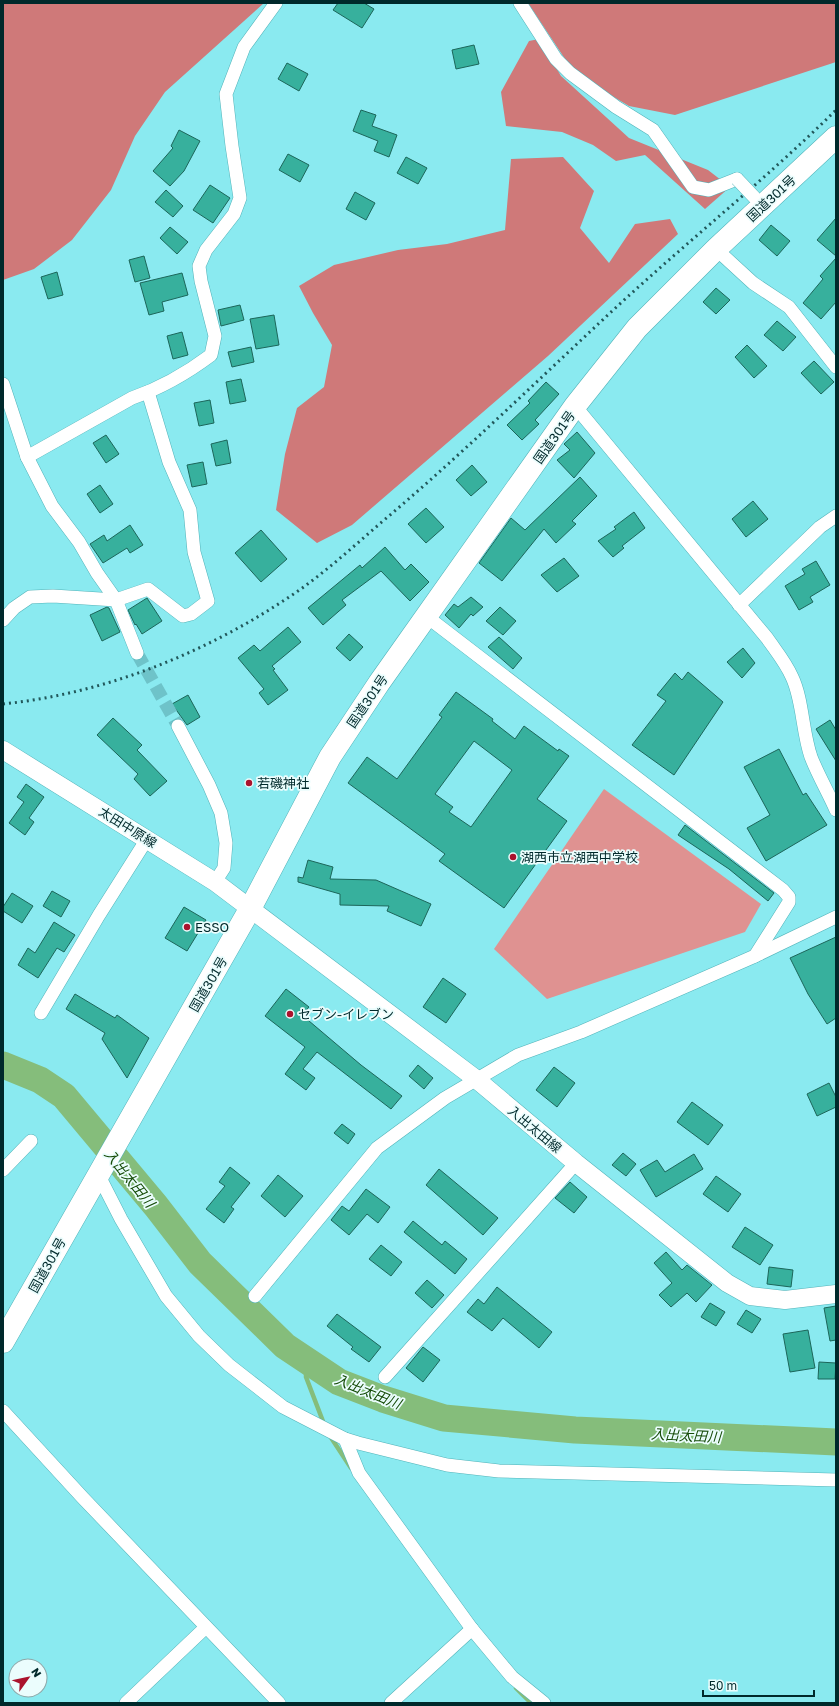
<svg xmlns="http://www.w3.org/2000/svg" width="839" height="1706" font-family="'Golos Text','Noto Sans JP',sans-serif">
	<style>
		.green { fill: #df9291 }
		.forest { fill: #cf7979 }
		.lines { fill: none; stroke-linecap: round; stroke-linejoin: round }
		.stream { stroke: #85bd7b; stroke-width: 4.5 }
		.river { stroke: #85bd7b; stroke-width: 27 }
		.building { fill: #37b09d; stroke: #1c665a; fill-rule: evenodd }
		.minor-tunnel { stroke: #6ec3c9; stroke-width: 13; stroke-dasharray: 13 6; stroke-linecap: butt }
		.minor-casing { stroke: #52b3b9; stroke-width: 14 }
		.secondary-casing { stroke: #52b3b9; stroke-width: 19 }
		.trunk-casing { stroke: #52b3b9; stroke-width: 23 }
		.minor { stroke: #fff; stroke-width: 13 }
		.secondary { stroke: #fff; stroke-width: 18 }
		.trunk { stroke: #fff; stroke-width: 22 }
		.rail { stroke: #21575a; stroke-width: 3; stroke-dasharray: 2 4; stroke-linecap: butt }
		.minor-bridge-casing { stroke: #52b3b9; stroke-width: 14; stroke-linecap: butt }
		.minor-bridge { stroke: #fff; stroke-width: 13 }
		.poi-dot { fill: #aa132d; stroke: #ebfdfd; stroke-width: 1.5 }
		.labels { text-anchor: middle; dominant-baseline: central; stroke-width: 3.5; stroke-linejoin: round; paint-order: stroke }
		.street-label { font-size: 13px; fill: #00292b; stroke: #ebfdfd }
		.poi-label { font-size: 13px; fill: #00292b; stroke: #ebfdfd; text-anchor: start }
		.water-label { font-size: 14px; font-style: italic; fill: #164c08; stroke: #ebfdfd }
	</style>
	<rect width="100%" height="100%" fill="#8aeaf0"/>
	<path class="green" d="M604,789L761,904L745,932L547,999L494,949Z"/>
	<g class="forest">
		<path d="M3,3H264L165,92L135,136L111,190L72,240L34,269L3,280Z"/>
		<path d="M528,3H836V62L675,115L629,106L575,74Z"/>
		<path d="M539,39L561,76L629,138L708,170L730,187L705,209L645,155L616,161L593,145L562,132L506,126L501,92L529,41Z"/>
		<path d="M563,157L594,191L580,228L609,263L635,224L670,219L678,234L548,356L352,525L317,543L276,510L285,454L297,408L324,387L332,345L313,313L299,286L334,265L398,250L447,244L505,230L511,159Z"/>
	</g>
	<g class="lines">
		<g class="stream">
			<path d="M306,1361V1377L324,1424"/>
			<path d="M330,1436L351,1468"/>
			<path d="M516,1688L531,1703"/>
		</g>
		<path class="river" d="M3,1065L40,1080L64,1096L156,1206L200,1263L285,1346L339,1382L383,1399L444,1418L575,1430L836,1442"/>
	</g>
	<g class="building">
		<path d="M338,3H364L374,9L362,28L333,10Z"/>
		<path d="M474,45L479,64L456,69L452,50Z"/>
		<path d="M287,63L308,74L299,91L278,79Z"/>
		<path d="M361,110L376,115L372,126L397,135L389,157L374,151L378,141L353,131Z"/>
		<path d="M179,130L200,141L184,171L170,186L153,171L173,148L171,146Z"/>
		<path d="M288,154L309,165L300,182L279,170Z"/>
		<path d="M406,157L427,168L418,184L397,173Z"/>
		<path d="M210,185L230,198L213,223L193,210Z"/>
		<path d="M166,190L183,206L173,217L155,202Z"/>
		<path d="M355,192L375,203L366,220L346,209Z"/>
		<path d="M836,218V256L817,240Z"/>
		<path d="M771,225L790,241L777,256L759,240Z"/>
		<path d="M170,227L188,242L177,254L160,238Z"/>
		<path d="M144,256L150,278L135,282L129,260Z"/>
		<path d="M836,258V302L821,319L803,303L823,279L820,276Z"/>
		<path d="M57,272L63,295L48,299L41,277Z"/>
		<path d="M182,273L188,295L162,302L164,311L149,315L140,283Z"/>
		<path d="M716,288L730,300L716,314L703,302Z"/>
		<path d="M240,305L244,320L221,326L218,310Z"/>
		<path d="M274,315L279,345L256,349L250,319Z"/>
		<path d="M777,321L796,337L783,351L764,335Z"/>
		<path d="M182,332L188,355L173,359L167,336Z"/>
		<path d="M747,345L767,366L754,378L735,357Z"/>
		<path d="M251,347L254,362L232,367L228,352Z"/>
		<path d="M814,361L834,382L821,394L801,373Z"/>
		<path d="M241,379L246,401L230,404L226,382Z"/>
		<path d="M546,382L559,394L535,420L539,424L522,440L507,425L530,403L528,401Z"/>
		<path d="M210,400L214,423L199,426L194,403Z"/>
		<path d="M577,432L595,453L574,478L557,460L570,450L564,444Z"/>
		<path d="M106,435L119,454L106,463L93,443Z"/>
		<path d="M227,440L231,463L216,466L211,444Z"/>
		<path d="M203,462L207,484L192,487L187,465Z"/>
		<path d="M472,465L487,482L471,496L456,480Z"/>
		<path d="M580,477L597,496L572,521L576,524L556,543L544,529L502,581L479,563L511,518L525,530Z"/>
		<path d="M100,485L113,504L100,513L87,494Z"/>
		<path d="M753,501L768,519L746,537L732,519Z"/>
		<path d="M426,508L444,527L426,543L408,524Z"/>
		<path d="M634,512L645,528L622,546L624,548L613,557L598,541L616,529L614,527Z"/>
		<path d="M130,525L143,545L130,553L127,548L103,563L90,544L104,535L107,541Z"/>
		<path d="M261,530L287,559L261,582L235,553Z"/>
		<path d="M385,547L405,570L411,564L429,582L410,601L381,571L342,600L346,605L323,625L308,608L360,565L362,568Z"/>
		<path d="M564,558L579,576L557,592L541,575Z"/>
		<path d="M816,561L830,585L810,597L813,602L799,610L785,586L805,574L802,569Z"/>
		<path d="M471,597L483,607L473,616L471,614L459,628L445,615L454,604L458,607Z"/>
		<path d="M147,598L162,621L142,634L136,624L135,625L128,610Z"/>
		<path d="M107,607L109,608L120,632L102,641L90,615Z"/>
		<path d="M500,607L516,621L503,635L486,621Z"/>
		<path d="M288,627L301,642L272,666L275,669L273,670L288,690L268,705L259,693L264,689L238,658L254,645L260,651Z"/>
		<path d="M349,634L363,647L350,661L336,648Z"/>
		<path d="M499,637L522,658L513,669L488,647Z"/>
		<path d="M743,648L755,663L742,678L727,662Z"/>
		<path d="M688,672L723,702L674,775L632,745L666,701L657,695L675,673L682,680Z"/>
		<path d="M456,692L493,719L492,721L515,739L524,726L558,751L559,749L569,756L537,799L567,821L504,908L439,861L445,854L348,783L367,757L397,779L442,717L439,715ZM474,741L512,770L471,827L449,812L453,807L435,794Z"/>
		<path d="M188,695L200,717L187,725L172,704Z"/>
		<path d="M113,718L142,745L137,750L167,781L150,796L134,779L138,774L97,735Z"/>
		<path d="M830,720L836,730V761L816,729Z"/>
		<path d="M779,749L803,795L806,793L827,825L766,861L747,828L770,815L744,767Z"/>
		<path d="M26,784L44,797L29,818L34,822L25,835L9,823L24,802L17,797Z"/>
		<path d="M685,825L774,893L768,901L729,869L678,835Z"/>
		<path d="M308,860L333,867L330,879L376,880L431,904L421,926L387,911L389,906L340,905V894L298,882V877L303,878Z"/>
		<path d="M52,891L70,901L61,917L43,906Z"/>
		<path d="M12,893L33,906L22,923L3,911V907Z"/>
		<path d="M184,907L206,920L187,951L165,938Z"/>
		<path d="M54,922L75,935L64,952L57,948L38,978L18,965L28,948L35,953Z"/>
		<path d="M836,937V1018L827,1024L808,994L790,958Z"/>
		<path d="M443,978L466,994L446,1023L423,1007Z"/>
		<path d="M286,989L309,1007L302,1015L361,1065L402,1096L391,1109L317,1052L303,1069L315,1078L306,1090L285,1074L305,1047L265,1016Z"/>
		<path d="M75,994L115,1018L117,1015L149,1038L127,1078L102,1039L105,1033L66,1009Z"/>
		<path d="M418,1065L433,1078L424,1089L409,1076Z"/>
		<path d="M554,1067L575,1083L557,1107L536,1090Z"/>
		<path d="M829,1083L836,1097V1107L817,1116L807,1094Z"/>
		<path d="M692,1102L723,1125L708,1145L677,1122Z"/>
		<path d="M342,1124L355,1134L348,1144L334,1133Z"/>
		<path d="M623,1153L636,1164L626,1176L612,1165Z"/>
		<path d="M694,1154L703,1169L656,1197L640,1170L657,1160L665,1172Z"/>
		<path d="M230,1167L250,1183L231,1207L234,1209L224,1223L206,1209L225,1186L219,1182Z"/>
		<path d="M439,1169L498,1218L483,1235L426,1185Z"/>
		<path d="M278,1175L303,1196L285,1217L261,1196Z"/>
		<path d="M716,1176L741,1194L728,1212L703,1194Z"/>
		<path d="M570,1182L587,1197L574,1213L555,1198Z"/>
		<path d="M366,1189L390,1207L378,1223L367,1214L349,1235L331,1220L342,1206L349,1211Z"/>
		<path d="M413,1221L442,1245L445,1241L467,1259L455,1274L404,1232Z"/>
		<path d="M745,1227L773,1245L760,1265L732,1247Z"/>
		<path d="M381,1245L402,1262L391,1276L369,1259Z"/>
		<path d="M666,1252L682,1270L687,1265L712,1285L696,1302L687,1293L671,1307L659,1295L672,1283L654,1263Z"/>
		<path d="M769,1267L793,1270L791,1287L767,1284Z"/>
		<path d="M427,1280L444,1295L432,1308L415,1293Z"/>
		<path d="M497,1287L552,1332L539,1348L503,1318L492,1331L467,1312L478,1299L484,1304Z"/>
		<path d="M710,1303L725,1312L716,1326L701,1317Z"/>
		<path d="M836,1306V1340L830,1341L824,1308Z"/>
		<path d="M746,1310L761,1319L752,1333L737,1324Z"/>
		<path d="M337,1314L381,1347L369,1362L351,1349L353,1347L327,1326Z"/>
		<path d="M808,1330L815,1368L790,1372L783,1334Z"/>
		<path d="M423,1347L440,1360L423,1382L406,1368Z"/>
		<path d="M819,1362L836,1363L835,1379H818Z"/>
	</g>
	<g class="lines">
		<path class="minor-tunnel" d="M137,653L178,726"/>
		<defs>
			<g id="minor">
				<path d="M520,3L556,59L570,73L616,107L653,130L693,187L709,190L737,179"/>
				<path d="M716,249L753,283L789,307L836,367"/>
				<path d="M3,384L27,457L52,506L79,542L97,573L116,600L137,653"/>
				<path d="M575,406L767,638C776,651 786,663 792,677C803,700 802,731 811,757C818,775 828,792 836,810"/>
				<path d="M27,457L132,398C161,388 187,373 211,355L215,336L201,281L199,266L206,250L234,214L240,198L232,146L226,94L244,47L276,3"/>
				<path d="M739,605L820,527L836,516"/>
				<path d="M426,616L783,890L789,897V902L755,956"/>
				<path d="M3,620L14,608L30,597L53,596L116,600L148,589L183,616L191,614L208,601L194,552L190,510L169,462L148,392"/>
				<path d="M178,726L209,785L221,813L226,843L224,868L215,882"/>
				<path d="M41,1013L99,915L147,839"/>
				<path d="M3,1170L31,1141"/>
				<path d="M98,1174L121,1219L166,1296L199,1336L229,1365L283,1407L345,1439L358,1443L447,1465L499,1471L836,1480"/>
				<path d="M255,1296L377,1148L445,1098L518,1055L581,1032L755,956L836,917"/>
				<path d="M385,1377L576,1163"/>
				<path d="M3,1411L83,1498L279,1703"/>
				<path d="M345,1439L359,1473L472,1629L512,1677L544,1703"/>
				<path d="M126,1703L205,1628"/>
				<path d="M391,1703L472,1629"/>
			</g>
			<path id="secondary" d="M3,750L215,882L476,1079L576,1163L727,1283L750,1296L785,1300L836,1294"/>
			<path id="trunk" d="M3,1342L250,909L330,757L379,683L575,406L637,328L716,249L836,137"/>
		</defs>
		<use href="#minor" class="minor-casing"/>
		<use href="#secondary" class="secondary-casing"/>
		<use href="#trunk" class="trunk-casing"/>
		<use href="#minor" class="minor"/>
		<use href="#secondary" class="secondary"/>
		<use href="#trunk" class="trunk"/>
		<path class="rail" d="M3,704C108,693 211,651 298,591C328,570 355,545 383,521C461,455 535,383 610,313C684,244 764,181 836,110"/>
		<defs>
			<path id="minor-bridge" d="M737,179L755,198"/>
		</defs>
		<use href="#minor-bridge" class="minor-bridge-casing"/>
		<use href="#minor-bridge" class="minor-bridge"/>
	</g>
	<g class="poi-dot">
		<circle cx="249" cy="783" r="4"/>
		<circle cx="513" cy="857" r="4"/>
		<circle cx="187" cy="927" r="4"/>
		<circle cx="290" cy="1014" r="4"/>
	</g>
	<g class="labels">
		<g class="street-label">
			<text transform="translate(771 198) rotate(-43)">国道301号</text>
			<text transform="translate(554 437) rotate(-55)">国道301号</text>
			<text transform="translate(367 701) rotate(-56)">国道301号</text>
			<text transform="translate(128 827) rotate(32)">太田中原線</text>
			<text transform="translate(208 984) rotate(-60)">国道301号</text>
			<text transform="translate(535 1129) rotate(40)">入出太田線</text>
			<text transform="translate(47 1265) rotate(-61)">国道301号</text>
		</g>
		<g class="poi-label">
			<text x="257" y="783">若磯神社</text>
			<text x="521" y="857">湖西市立湖西中学校</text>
			<text x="195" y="927">ESSO</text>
			<text x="298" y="1014">セブン-イレブン</text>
		</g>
		<g class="water-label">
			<text transform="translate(130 1178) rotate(51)">入出太田川</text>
			<text transform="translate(368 1391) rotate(22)">入出太田川</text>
			<text transform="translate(686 1435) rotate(3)">入出太田川</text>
		</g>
	</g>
	<rect width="839" height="1706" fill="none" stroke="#00292b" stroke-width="8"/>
	<g transform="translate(28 1678) rotate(57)"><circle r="19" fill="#ebfdfd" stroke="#8da8a9"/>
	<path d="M0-3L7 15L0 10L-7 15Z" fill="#aa132d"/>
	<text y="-6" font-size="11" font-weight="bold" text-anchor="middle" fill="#00292b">N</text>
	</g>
	<path d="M703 1690v6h111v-6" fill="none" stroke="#00292b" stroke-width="2"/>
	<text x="709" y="1690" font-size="12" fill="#00292b" stroke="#ebfdfd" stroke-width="3" paint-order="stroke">50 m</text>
</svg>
